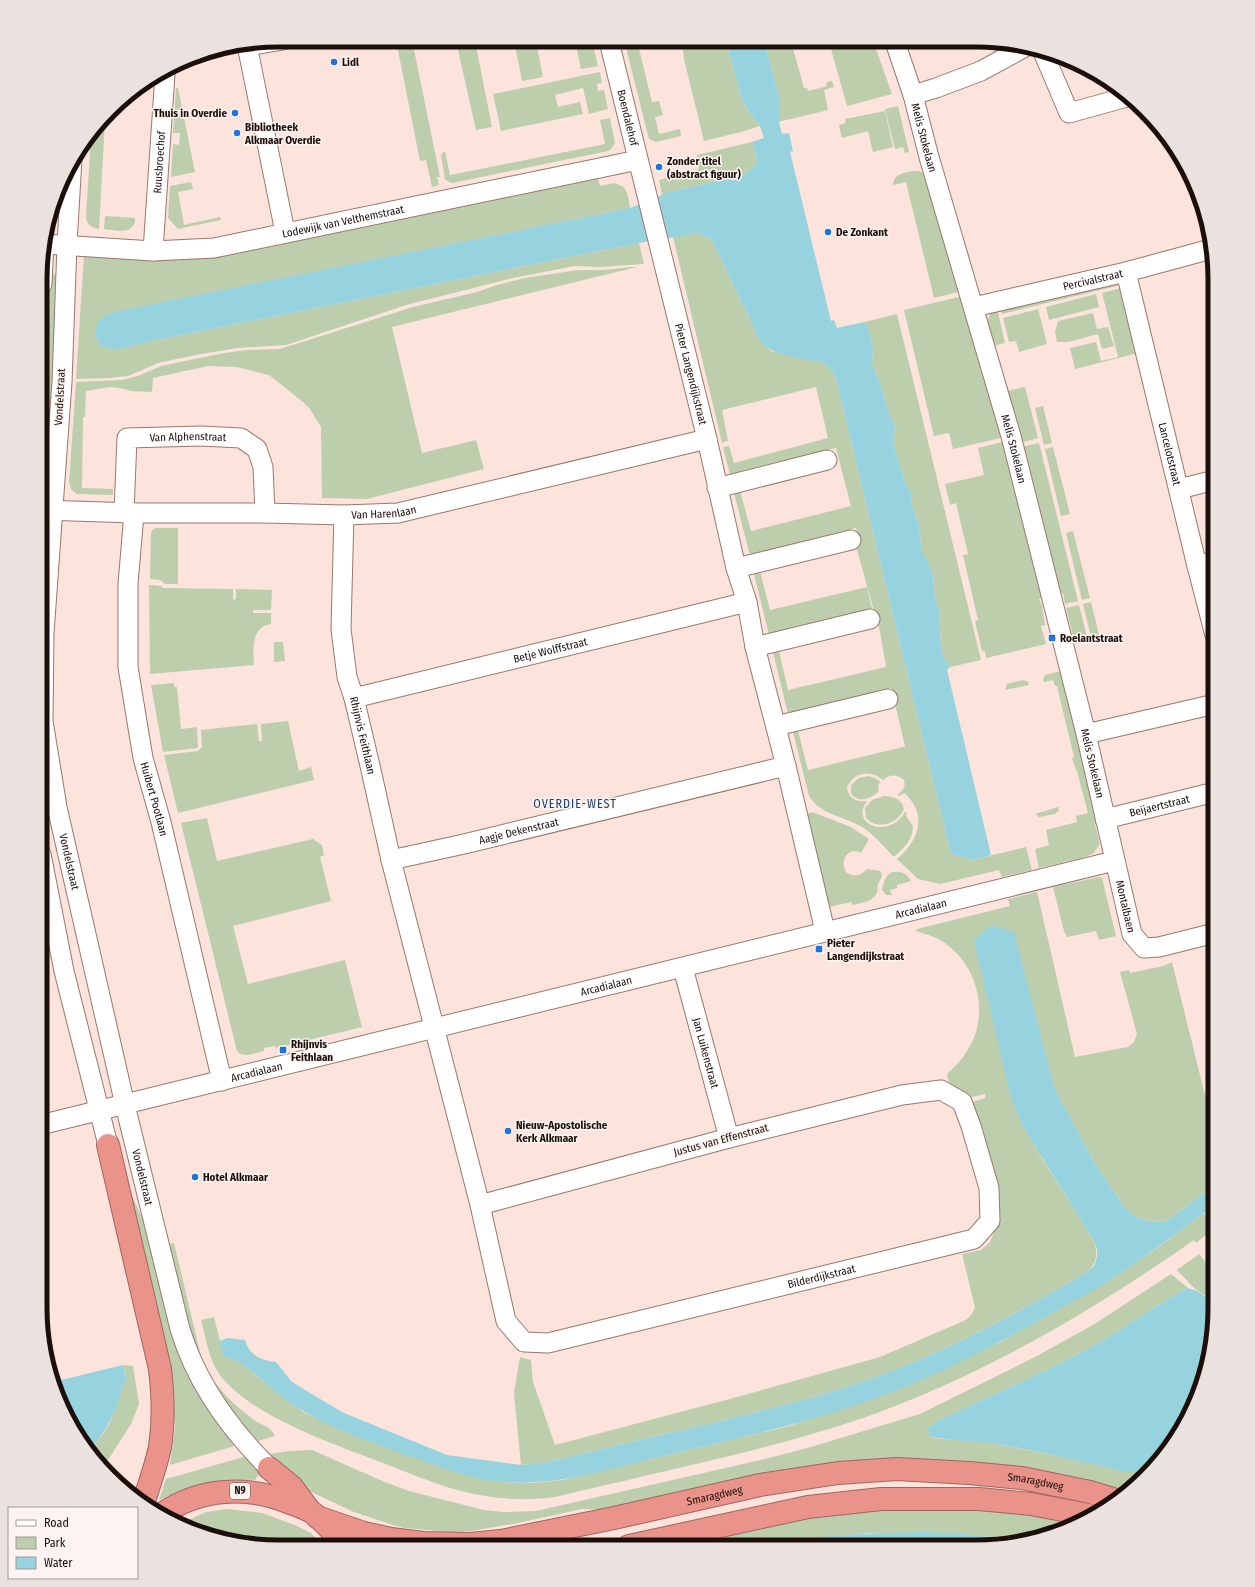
<svg xmlns="http://www.w3.org/2000/svg" width="1255" height="1587" font-family="'Fira Sans Condensed',sans-serif">
	<style>
		.green { fill: #bdcead }
		.water { fill: #97d2df }
		.lines { fill: none; stroke-linecap: round; stroke-linejoin: round }
		.minor-casing { stroke: #9b776b; stroke-width: 21 }
		.highway-casing { stroke: #a2655e; stroke-width: 24 }
		.minor { stroke: #fff; stroke-width: 19 }
		.highway { stroke: #ea938b; stroke-width: 22 }
		.poi-dot { fill: #1f73dd; stroke: #fdf4f1; stroke-width: 1.5 }
		.labels { text-anchor: middle; dominant-baseline: central; stroke-width: 3; stroke-linejoin: round; paint-order: stroke }
		.shield { fill: #fdf4f1; stroke: #60544f; stroke-width: 1 }
		.shield-label { font-size: 10px; font-weight: bold; fill: #1c0f0a }
		.poi-label { font-size: 11px; font-weight: bold; fill: #1c0f0a; stroke: #fdf4f1; text-anchor: start }
		.street-label { font-size: 11px; fill: #1c0f0a; stroke: #fdf4f1 }
		.neighbourhood-label { font-size: 12px; letter-spacing: 1px; fill: #194074; stroke: #fdf4f1 }
		.rim { fill: none; stroke: #1c0f0a; stroke-width: 5 }
	</style>
	<rect width="100%" height="100%" fill="#fce3db"/>
	<g class="green">
		<path d="M396,40H412L440,177H437L439,185L432,187L426,160L420,161Z"/>
		<path d="M456,41H475L492,127L476,130Z"/>
		<path d="M514,41H536L543,77L522,81Z"/>
		<path d="M575,41H592L598,66L581,69Z"/>
		<path d="M637,41L652,102L659,101L663,115L655,117L659,134L680,129L681,136L656,142L649,139L625,44Z"/>
		<path d="M682,41H726L742,100L752,116L760,126L741,132L704,141L684,59Z"/>
		<path d="M764,41H791L804,88H807L808,91L824,87L826,86L827,82L832,81L834,87L824,90L828,110L778,122L779,96Z"/>
		<path d="M829,42H868L870,48L875,46L892,94L847,106Z"/>
		<path d="M202,53H203L205,60L182,65Z"/>
		<path d="M600,72L602,83L597,84L598,91L604,90L608,109L589,114L583,88L555,95L558,107L580,102L583,114L501,131L493,94Z"/>
		<path d="M176,88H178L195,172L171,177L173,144L179,145L180,133H173Z"/>
		<path d="M898,106L909,152L905,153L903,147L895,149L885,109Z"/>
		<path d="M885,111L893,147L873,152L868,131L842,138L839,125L846,123L845,119Z"/>
		<path d="M610,118L615,143L611,149L608,151L452,183L447,181L445,179L441,155L445,151L450,175L605,144L600,120Z"/>
		<path d="M105,120L99,229C92,228 86,224 86,216L91,137Z"/>
		<path d="M752,142L758,162L744,175L669,192L662,196L659,180L698,170L699,165L697,155Z"/>
		<path d="M913,171H919L925,174L962,291L934,298L906,182L894,185L893,184C895,173 904,173 913,171Z"/>
		<path d="M598,178L600,186L615,183L624,187L628,196L630,208L241,287L95,334L101,345L122,348L142,343L639,243L644,264L600,267L575,266L513,278L406,305L286,345L237,348L196,355L158,363L128,376L110,378L76,379L84,255L195,259Z"/>
		<path d="M191,182L193,189L178,192L184,225L220,217L221,220L178,229L168,218L170,186Z"/>
		<path d="M105,216L135,218C135,236 115,230 104,229Z"/>
		<path d="M698,233L712,240L760,341L771,351L820,362L825,364L835,375L951,854L972,860L1026,847L1032,870L1002,877L999,870L940,884L918,879L897,859C911,848 924,828 916,809C914,803 909,798 905,793L899,796L897,795C903,790 906,788 904,780C897,774 890,774 883,780C871,769 852,772 847,788C849,799 856,802 867,801C849,826 890,839 905,812L907,813L906,816L913,826C913,840 903,849 894,857C884,847 874,834 862,827C843,816 821,815 809,796L792,728L797,727L808,770L907,746H905L891,688L802,710L789,718L772,648L778,647L788,690L886,667L880,632L855,543L859,542L856,528L764,550L759,555L753,556L749,552L733,489L739,487L751,531L851,506L836,448L744,470L731,479L723,447L729,446L734,463L828,438L816,387L722,410L728,441L722,443L673,237Z"/>
		<path d="M630,267H637L392,327L422,453L476,440L484,469L367,499L322,498L321,427L310,409L303,402L269,375L237,367L208,366L153,378L152,392L131,391L120,388L110,387L86,391L85,417H83L82,488L113,489V495L77,494L71,489L69,482L76,382L122,380L138,376L161,366L224,353L247,350L280,349L413,307L477,292L497,285L525,278L578,270H605Z"/>
		<path d="M47,274L61,275L49,472H42V354Z"/>
		<path d="M1116,282L1119,284L1117,286L1002,314L1000,307Z"/>
		<path d="M1121,288L1138,353L1075,369L1070,348L1096,342L1101,361L1118,357L1102,293Z"/>
		<path d="M1096,294L1099,307L1049,320L1046,307Z"/>
		<path d="M963,296L1005,437L953,449L949,433L934,436L904,310Z"/>
		<path d="M997,308L1005,343L993,346C989,331 981,319 997,308Z"/>
		<path d="M1038,309L1047,344L1019,352L1016,341L1009,342L1003,318Z"/>
		<path d="M1093,313L1097,329L1108,327L1114,346L1102,349L1098,334L1068,342H1057L1055,332L1058,321Z"/>
		<path d="M897,314L981,660L950,667L943,655L941,648L939,610L935,599L933,575L921,550V544L919,526L911,502V493L905,482L893,443L895,427L889,413L880,383L872,365L873,348L868,327L864,322Z"/>
		<path d="M1025,387L1038,438L1020,443L1007,391Z"/>
		<path d="M1043,406L1052,443L1044,445L1035,408Z"/>
		<path d="M1006,441L1044,597L1039,599L1042,606L1045,625L1041,626L1046,644L986,658L985,651H982L975,621L978,620L963,555L968,554L956,503L950,505L945,484L984,475L978,448Z"/>
		<path d="M1039,443L1078,601L1065,604L1063,593L1057,594L1021,447Z"/>
		<path d="M1053,447L1070,514L1061,516L1045,449Z"/>
		<path d="M155,528H178V584H165L160,580L150,579L151,532Z"/>
		<path d="M1073,531L1090,598L1082,600L1066,533Z"/>
		<path d="M759,567L770,610L867,587L872,609L783,630L778,637L770,639L754,574V572Z"/>
		<path d="M149,585L161,586L163,588L233,589V600L236,599V589L272,590L271,610H253V613H271V624C251,627 253,649 254,665L150,674Z"/>
		<path d="M1091,602L1100,639L1092,641L1083,604Z"/>
		<path d="M1079,605L1088,641L1075,644L1066,608Z"/>
		<path d="M274,642H283L285,661L274,662Z"/>
		<path d="M1061,671L1099,823L1095,824L1099,840V845L1094,853L1085,857L1039,868L1035,849L1049,845L1046,830L1077,822L1076,816L1088,813L1077,771L1076,770L1072,758L1074,757L1057,686H1055L1053,680L1044,682L1043,680L1045,675Z"/>
		<path d="M1023,680L1028,682L1029,685L1005,690L1007,684Z"/>
		<path d="M174,683V687H177L181,729L197,727L198,748L163,752L151,685Z"/>
		<path d="M288,721L299,771L311,767L314,780L178,813L164,755L198,751L202,747L201,730L257,724L259,741H262L261,724Z"/>
		<path d="M869,776L875,778L880,782L878,786L879,791C871,799 858,804 851,793V785L859,778Z"/>
		<path d="M884,796C893,796 902,799 904,809C898,823 878,831 866,818L865,808L872,800Z"/>
		<path d="M1058,807L1059,810L1055,814L1039,817L1035,814Z"/>
		<path d="M812,812L851,827L869,839L861,853C847,846 839,862 847,873C855,877 861,876 867,869L880,871C884,876 881,877 879,882C877,885 878,889 877,892C874,902 861,903 852,905L851,902L829,907L806,814Z"/>
		<path d="M207,818L217,861L313,839L322,845L324,855L320,857L331,901L233,926L248,984L345,960L362,1027L276,1048L275,1046L264,1048V1051C255,1053 244,1059 237,1051L181,823Z"/>
		<path d="M893,872C901,871 908,874 911,881L897,885V888L890,890L892,895H886L882,890C883,883 886,874 893,872Z"/>
		<path d="M1099,877L1102,878L1116,936L1099,940L1096,931L1067,937L1064,931L1053,887Z"/>
		<path d="M1037,892L1075,1057L1128,1047L1134,1042L1137,1034L1120,972L1129,970L1130,973L1163,966L1172,962L1204,1091L1215,1119V1185L1167,1221L1151,1222L1134,1216L1123,1205L1097,1167L1055,1090L1041,1039L1021,1122L1040,1155L1094,1241C1098,1254 1097,1263 1087,1272C1015,1314 943,1354 864,1381C812,1399 758,1412 704,1425C652,1437 600,1449 548,1462L521,1465L514,1393L520,1357L531,1360L533,1382L555,1445L741,1396L880,1357L966,1320L972,1314L975,1307L962,1254L981,1250L990,1242L995,1230L996,1209L966,1104L985,1098V1094L968,1098L963,1093L949,1084L947,1074C954,1067 962,1060 967,1051C991,1015 978,964 942,941C934,936 925,934 916,931L917,929L1010,906L1008,899Z"/>
		<path d="M119,1144L131,1194L148,1230L173,1334L238,1445L170,1465L175,1427L170,1376Z"/>
		<path d="M1204,1213L1215,1225V1228L1196,1243L1194,1240C1091,1312 982,1376 863,1418C762,1452 657,1472 555,1497C532,1500 508,1500 485,1496C452,1491 419,1477 388,1465C339,1446 260,1420 225,1381C209,1364 207,1342 201,1320L214,1317L224,1357H229L239,1361L281,1396L305,1413L371,1442L456,1472L483,1479L513,1483H533L562,1480L789,1426L899,1389L1000,1342L1110,1280L1157,1248Z"/>
		<path d="M174,1243L203,1365C215,1386 232,1403 251,1418C260,1425 270,1425 275,1436L250,1443L196,1362L168,1244Z"/>
		<path d="M1199,1254L1215,1274V1305L1206,1296L1196,1290L1177,1270Z"/>
		<path d="M1171,1274L1188,1288L1181,1291L1100,1342L1053,1367L937,1421L927,1429L930,1436L940,1439L976,1440L998,1444L1138,1472L1145,1470L1153,1466L1134,1487L1126,1493L1110,1488L979,1465L613,1510L582,1509L518,1523L471,1531L449,1532L404,1528L393,1525L354,1512L311,1492L298,1485L263,1455L289,1451L312,1450L387,1483L409,1491L484,1510L504,1512L536,1511L769,1458L811,1447L920,1414L1035,1357L1093,1325Z"/>
		<path d="M1209,1350L1202,1384L1175,1440L1163,1454L1191,1396Z"/>
		<path d="M123,1365L133,1366L139,1404L131,1424L103,1468L89,1452C95,1443 103,1435 108,1426C117,1409 120,1391 126,1374Z"/>
		<path d="M247,1456L262,1470L255,1480C218,1478 192,1484 159,1500L166,1479Z"/>
		<path d="M940,1507L1019,1513L1038,1516L1071,1525L1038,1539L1024,1541L963,1534L869,1533L827,1537L769,1546H669L768,1524L851,1510Z"/>
		<path d="M227,1509L262,1513L297,1526L311,1533L323,1546H283L264,1537L235,1534L218,1538L203,1534L180,1524L206,1512Z"/>
		<path d="M232,1540H249L270,1546H263Z"/>
	</g>
	<g class="water">
		<path d="M726,41H764L779,96V122L782,134L789,133L793,151L790,152L831,321L834,320L837,328L864,322L868,327L873,348L872,365L880,383L889,413L895,427L893,443L905,482L911,493V502L919,526L921,544V550L929,565L933,575L935,599L939,610L941,648L943,655L950,667L947,670L991,855L972,860L951,854L835,375L825,364L820,362C801,358 772,356 760,341L712,240L698,233L639,243L142,343C131,346 117,351 106,348C94,344 93,327 100,319C103,316 109,314 113,312L630,208L669,192L744,175L758,162L752,142L764,138L760,126L752,116L742,100Z"/>
		<path d="M995,926L1014,932L1055,1090L1097,1167L1123,1205L1134,1216L1151,1222L1167,1221L1215,1185V1205C1181,1230 1148,1255 1113,1278C1092,1292 1069,1304 1047,1316C999,1343 951,1368 900,1389C822,1420 740,1438 659,1457C600,1471 543,1491 482,1479C457,1474 433,1464 409,1456C367,1441 323,1426 286,1400C269,1388 242,1358 224,1357L219,1341L228,1338L245,1340C249,1355 262,1361 276,1362L291,1381L310,1393L344,1413L447,1455L521,1465L548,1462C600,1449 652,1437 704,1425C758,1412 812,1399 864,1381C943,1354 1016,1314 1087,1272L1094,1266L1097,1257V1250L1094,1241L1028,1135L1021,1122L1011,1098L974,941L988,927Z"/>
		<path d="M1188,1288C1199,1291 1207,1297 1215,1305C1215,1320 1214,1336 1209,1350C1202,1374 1169,1455 1151,1467C1144,1472 1136,1472 1127,1472C1084,1463 1041,1451 997,1444C975,1440 952,1442 930,1436L927,1429L937,1421L1053,1367L1100,1342L1181,1291Z"/>
		<path d="M123,1365L127,1380C120,1386 122,1391 119,1399C113,1419 102,1435 89,1452L72,1427L53,1382Z"/>
		<path d="M926,1532L963,1534L1024,1541L991,1546H769C819,1534 875,1533 926,1532Z"/>
		<path d="M235,1534L264,1537L283,1546H270L249,1540H232L218,1538Z"/>
	</g>
	<g class="lines">
		<defs>
			<g id="minor">
				<path id="s1" d="M609,41L707,439L736,568L747,602L755,647L786,766L825,931"/>
				<path id="s2" d="M895,42L913,95L929,157L1011,436L1086,734L1132,934L1144,948L1159,947L1215,933"/>
				<path d="M247,45L285,232"/>
				<path d="M247,46L283,40"/>
				<path d="M1043,52L1069,113L1127,97"/>
				<path d="M913,95L936,88L981,71L1025,47"/>
				<path id="s3" d="M72,159L67,244L62,382L44,633L43,721L57,807L125,1105L180,1329C196,1382 230,1429 269,1468"/>
				<path id="s4" d="M44,244L153,251L214,248L638,160"/>
				<path id="s5" d="M153,251L165,74"/>
				<path id="s6" d="M1126,272L1197,566L1215,635"/>
				<path d="M42,284L44,241"/>
				<path id="s7" d="M974,307L1126,272L1211,249"/>
				<path d="M717,488L827,460"/>
				<path d="M1179,489L1215,480"/>
				<path id="s8" d="M42,510L134,513H265L344,515L398,513L707,439"/>
				<path id="s9" d="M124,513L127,438L201,436L241,438L257,449L263,467L265,513"/>
				<path id="s10" d="M134,513L128,584V667L143,758L161,822L222,1081"/>
				<path id="s11" d="M344,515L341,629L347,677L354,698L371,770L391,860L480,1205L506,1321L524,1342L548,1343L974,1239L990,1221L989,1188L971,1126L962,1102L941,1090L902,1095L729,1138L480,1205"/>
				<path d="M1197,566L1215,561"/>
				<path d="M736,568L851,540"/>
				<path d="M755,647L870,619"/>
				<path id="s12" d="M354,698L747,602"/>
				<path d="M776,726L888,699"/>
				<path d="M1086,734L1215,704"/>
				<path id="s13" d="M1105,819L1215,792"/>
				<path d="M41,854L64,971L108,1145"/>
				<path id="s14" d="M391,860L464,844L786,766"/>
				<path id="s15" d="M683,968L729,1138"/>
				<path id="s16" d="M40,1125L1114,861"/>
			</g>
			<g id="highway">
				<path d="M108,1145L160,1369C163,1394 164,1421 160,1447C156,1466 149,1485 143,1504"/>
				<path d="M269,1468L292,1487L309,1510"/>
				<path d="M162,1514C200,1488 248,1485 290,1503C297,1505 304,1508 310,1511C323,1520 335,1534 344,1546"/>
				<path id="s17" d="M317,1517L364,1533L391,1539L423,1543L470,1544L501,1541L614,1518L760,1485L838,1473L897,1469L969,1473L1022,1478L1090,1492L1116,1500"/>
				<path d="M629,1546L808,1507L881,1499H979L1031,1504L1094,1516"/>
			</g>
		</defs>
		<use href="#minor" class="minor-casing"/>
		<use href="#highway" class="highway-casing"/>
		<use href="#minor" class="minor"/>
		<use href="#highway" class="highway"/>
	</g>
	<g class="poi-dot">
		<circle cx="334" cy="62" r="4"/>
		<circle cx="235" cy="113" r="4"/>
		<circle cx="237" cy="133" r="4"/>
		<circle cx="659" cy="167" r="4"/>
		<circle cx="828" cy="232" r="4"/>
		<rect x="1048" y="634" width="8" height="8" rx="2"/>
		<rect x="815" y="945" width="8" height="8" rx="2"/>
		<rect x="279" y="1046" width="8" height="8" rx="2"/>
		<circle cx="508" cy="1131" r="4"/>
		<circle cx="195" cy="1177" r="4"/>
	</g>
	<g class="labels">
		<rect class="shield" x="230" y="1483" width="20" height="16" rx="3"/>
		<g class="shield-label">
			<text x="240" y="1491">N9</text>
		</g>
		<g class="poi-label">
			<text x="342" y="62">Lidl</text>
			<text x="227" y="113" text-anchor="end">Thuis in Overdie</text>
			<text x="245" y="127">Bibliotheek<tspan x="245" dy="13">Alkmaar Overdie</tspan></text>
			<text x="667" y="161">Zonder titel<tspan x="667" dy="13">(abstract figuur)</tspan></text>
			<text x="836" y="232">De Zonkant</text>
			<text x="1060" y="638">Roelantstraat</text>
			<text x="827" y="943">Pieter<tspan x="827" dy="13">Langendijkstraat</tspan></text>
			<text x="291" y="1044">Rhijnvis<tspan x="291" dy="13">Feithlaan</tspan></text>
			<text x="516" y="1125">Nieuw-Apostolische<tspan x="516" dy="13">Kerk Alkmaar</tspan></text>
			<text x="203" y="1177">Hotel Alkmaar</text>
		</g>
		<g class="street-label">
			<text stroke="none"><textPath href="#s1" startOffset="79">Boendalehof</textPath></text>
			<text stroke="none"><textPath href="#s2" startOffset="100">Melis Stokelaan</textPath></text>
			<text stroke="none"><textPath href="#s5" startOffset="89">Ruusbroechof</textPath></text>
			<text stroke="none"><textPath href="#s4" startOffset="302">Lodewijk van Velthemstraat</textPath></text>
			<text stroke="none"><textPath href="#s7" startOffset="122">Percivalstraat</textPath></text>
			<text stroke="none"><textPath href="#s1" startOffset="343">Pieter Langendijkstraat</textPath></text>
			<text transform="translate(60 397) rotate(-87)">Vondelstraat</text>
			<text stroke="none"><textPath href="#s9" startOffset="136">Van Alphenstraat</textPath></text>
			<text stroke="none"><textPath href="#s2" startOffset="424">Melis Stokelaan</textPath></text>
			<text stroke="none"><textPath href="#s6" startOffset="187">Lancelotstraat</textPath></text>
			<text stroke="none"><textPath href="#s8" startOffset="342">Van Harenlaan</textPath></text>
			<text stroke="none"><textPath href="#s12" startOffset="202">Betje Wolffstraat</textPath></text>
			<text stroke="none"><textPath href="#s11" startOffset="223">Rhijnvis Feithlaan</textPath></text>
			<text stroke="none"><textPath href="#s2" startOffset="748">Melis Stokelaan</textPath></text>
			<text stroke="none"><textPath href="#s10" startOffset="289">Huibert Pootlaan</textPath></text>
			<text stroke="none"><textPath href="#s13" startOffset="56">Beijaertstraat</textPath></text>
			<text stroke="none"><textPath href="#s14" startOffset="131">Aagje Dekenstraat</textPath></text>
			<text stroke="none"><textPath href="#s3" startOffset="706">Vondelstraat</textPath></text>
			<text stroke="none"><textPath href="#s2" startOffset="895">Montalbaen</textPath></text>
			<text stroke="none"><textPath href="#s16" startOffset="907">Arcadialaan</textPath></text>
			<text stroke="none"><textPath href="#s16" startOffset="583">Arcadialaan</textPath></text>
			<text stroke="none"><textPath href="#s15" startOffset="88">Jan Luikenstraat</textPath></text>
			<text stroke="none"><textPath href="#s16" startOffset="223">Arcadialaan</textPath></text>
			<text transform="translate(721 1140) rotate(-15)">Justus van Effenstraat</text>
			<text stroke="none"><textPath href="#s3" startOffset="1030">Vondelstraat</textPath></text>
			<text stroke="none"><textPath href="#s11" startOffset="1159">Bilderdijkstraat</textPath></text>
			<text stroke="none"><textPath href="#s17" startOffset="730">Smaragdweg</textPath></text>
			<text stroke="none"><textPath href="#s17" startOffset="406">Smaragdweg</textPath></text>
		</g>
		<g class="neighbourhood-label">
			<text x="575" y="804">OVERDIE-WEST</text>
		</g>
	</g>
	<path d="M0 0H1255V1587H0ZM279 47H976A232 232 0 0 1 1208 279V1308A232 232 0 0 1 976 1540H279A232 232 0 0 1 47 1308V279A232 232 0 0 1 279 47Z" fill="#ebe2df" fill-rule="evenodd"/>
	<path class="rim" d="M279 47H976A232 232 0 0 1 1208 279V1308A232 232 0 0 1 976 1540H279A232 232 0 0 1 47 1308V279A232 232 0 0 1 279 47Z"/>
	<rect x="8" y="1507" width="130" height="72" fill="#fdf4f1" stroke="#a39895"/>
	<rect x="16" y="1520" width="20" height="6" fill="#ffffff" stroke="#a39895"/>
	<text x="44" y="1527" font-size="12" fill="#1c0f0a">Road</text>
	<rect x="16" y="1537" width="20" height="12" fill="#bdcead" stroke="#a39895"/>
	<text x="44" y="1547" font-size="12" fill="#1c0f0a">Park</text>
	<rect x="16" y="1557" width="20" height="12" fill="#97d2df" stroke="#a39895"/>
	<text x="44" y="1567" font-size="12" fill="#1c0f0a">Water</text>
</svg>
